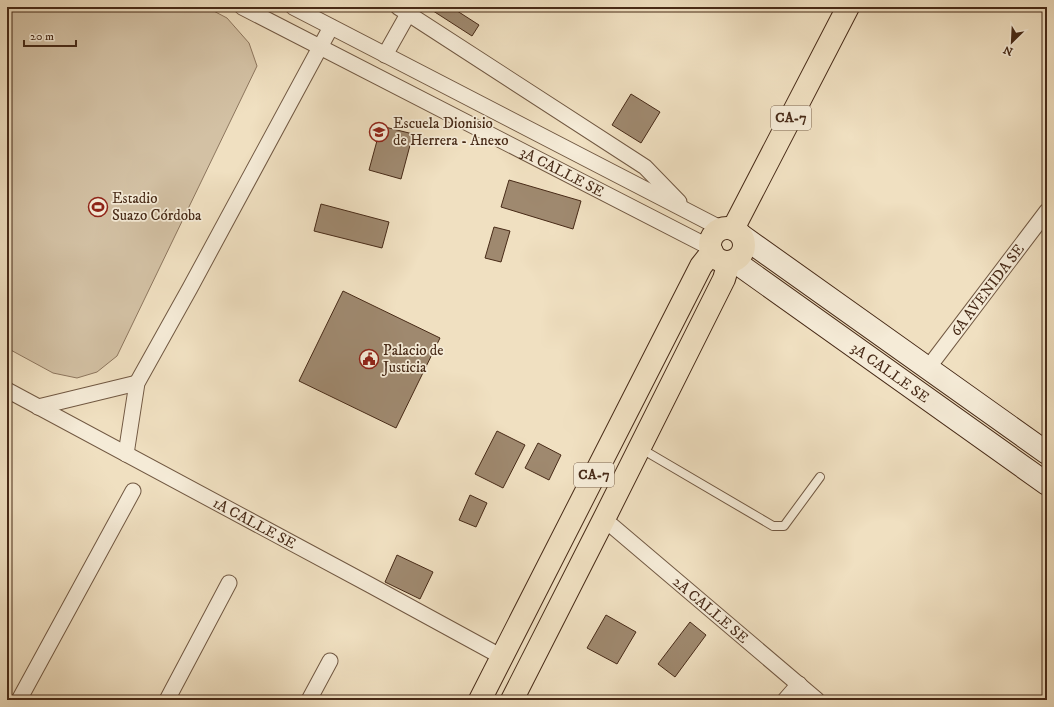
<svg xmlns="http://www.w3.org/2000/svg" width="1054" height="707" font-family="'IM FELL DW Pica',serif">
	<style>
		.green { fill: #d3c1a4; stroke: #8d765e }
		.building { fill: #9f896f; stroke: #472a17 }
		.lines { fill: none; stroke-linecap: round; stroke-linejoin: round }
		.lane-casing { stroke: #715842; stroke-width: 10 }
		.street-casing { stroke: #715842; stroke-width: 17 }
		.secondary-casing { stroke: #472a17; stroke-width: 24 }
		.primary-casing { stroke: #472a17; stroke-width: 24 }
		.lane { stroke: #f5ebd7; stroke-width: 8 }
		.street { stroke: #f5ebd7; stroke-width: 15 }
		.secondary { stroke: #f5ebd7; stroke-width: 22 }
		.primary { stroke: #f0e0c1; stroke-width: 22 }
		.labels { text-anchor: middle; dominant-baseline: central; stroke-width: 3.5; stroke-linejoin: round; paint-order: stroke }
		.shield { fill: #f5ebd7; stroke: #7b6451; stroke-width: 1 }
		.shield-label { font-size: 14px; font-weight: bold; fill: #472a17 }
		.poi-label { font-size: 15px; fill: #472a17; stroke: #f5ebd7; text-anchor: start }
		.street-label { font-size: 15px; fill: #472a17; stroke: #f5ebd7 }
	</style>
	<rect width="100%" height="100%" fill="#f0e0c1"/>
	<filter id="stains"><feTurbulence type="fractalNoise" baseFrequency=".005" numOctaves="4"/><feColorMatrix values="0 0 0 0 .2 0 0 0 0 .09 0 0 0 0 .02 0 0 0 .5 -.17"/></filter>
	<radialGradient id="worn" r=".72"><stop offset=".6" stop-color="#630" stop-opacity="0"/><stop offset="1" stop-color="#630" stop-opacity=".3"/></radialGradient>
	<path class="green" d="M7,7H206L227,18L249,43L257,66L117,356L97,372L77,378L53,373L7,348Z"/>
	<g class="building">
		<path d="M427,7H451L479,25L472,36Z"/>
		<path d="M631,94L660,112L641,143L612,125Z"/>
		<path d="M381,126L413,134L401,179L369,170Z"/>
		<path d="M509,180L581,201L573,229L501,207Z"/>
		<path d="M321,204L389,222L382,248L314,231Z"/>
		<path d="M494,227L510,231L501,262L485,258Z"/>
		<path d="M343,291L440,338L396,428L299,381Z"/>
		<path d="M497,431L525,445L503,488L475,474Z"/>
		<path d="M538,443L561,455L549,480L525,468Z"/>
		<path d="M470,495L487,503L476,527L459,520Z"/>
		<path d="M397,555L433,572L420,599L385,582Z"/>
		<path d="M606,615L636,632L617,664L587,648Z"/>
		<path d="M690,622L706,635L675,677L658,664Z"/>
	</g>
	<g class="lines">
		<defs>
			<path id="lane" d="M640,448L773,526H784L820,477"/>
			<g id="street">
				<path id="s1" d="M242,7L711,248"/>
				<path d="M293,7L722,229"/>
				<path d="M398,7L645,167L679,202"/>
				<path d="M385,55L412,7"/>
				<path id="s2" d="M928,368L1047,211"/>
				<path id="s3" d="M7,390L370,585L502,657"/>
				<path d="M38,407L137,383"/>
				<path d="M126,454L137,383L190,288L331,27"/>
				<path id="s4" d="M604,519L817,700"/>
				<path d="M19,700L133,491"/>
				<path d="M167,700L229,583"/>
				<path d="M309,700L330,661"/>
				<path d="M785,700L799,684"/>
			</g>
			<g id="secondary">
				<path d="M742,236L1047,453"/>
				<path id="s5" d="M734,261L1047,484"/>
			</g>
			<g id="primary">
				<circle cx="727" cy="245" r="17"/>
				<path d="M733,229L848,7"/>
				<path d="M480,700L701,266L712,252"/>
				<path d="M512,700L604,519L724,279L729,262"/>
			</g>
		</defs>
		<use href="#lane" class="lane-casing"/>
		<use href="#street" class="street-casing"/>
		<use href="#secondary" class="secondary-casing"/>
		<use href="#primary" class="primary-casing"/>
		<use href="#lane" class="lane"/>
		<use href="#street" class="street"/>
		<use href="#secondary" class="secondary"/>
		<use href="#primary" class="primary"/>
	</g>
	<defs>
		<symbol id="school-ring" viewBox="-11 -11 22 22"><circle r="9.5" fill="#f5ebd7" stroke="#8f2418" stroke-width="1.5"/><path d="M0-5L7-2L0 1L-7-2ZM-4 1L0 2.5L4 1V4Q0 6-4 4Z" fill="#8f2418"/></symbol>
		<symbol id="stadium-ring" viewBox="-11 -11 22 22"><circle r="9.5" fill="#f5ebd7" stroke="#8f2418" stroke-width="1.5"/><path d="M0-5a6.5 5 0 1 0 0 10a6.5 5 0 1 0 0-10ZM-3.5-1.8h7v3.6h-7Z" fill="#8f2418"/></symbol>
		<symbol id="civic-ring" viewBox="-11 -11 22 22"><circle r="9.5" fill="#f5ebd7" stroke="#8f2418" stroke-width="1.5"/><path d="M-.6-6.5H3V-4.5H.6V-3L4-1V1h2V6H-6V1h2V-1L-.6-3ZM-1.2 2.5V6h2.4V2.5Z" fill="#8f2418"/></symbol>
	</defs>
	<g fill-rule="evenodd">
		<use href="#school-ring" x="368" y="121" width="22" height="22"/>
		<use href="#stadium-ring" x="87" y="196" width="22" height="22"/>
		<use href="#civic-ring" x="358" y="348" width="22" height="22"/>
	</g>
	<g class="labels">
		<g class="shield">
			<rect x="771" y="106" width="40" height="24" rx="3"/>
			<rect x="574" y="463" width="40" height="24" rx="3"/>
		</g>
		<g class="shield-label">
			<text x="791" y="118">CA-7</text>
			<text x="594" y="475">CA-7</text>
		</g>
		<g class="poi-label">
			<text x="393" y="123">Escuela Dionisio<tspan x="393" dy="17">de Herrera - Anexo</tspan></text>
			<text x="112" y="198">Estadio<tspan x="112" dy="17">Suazo Córdoba</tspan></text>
			<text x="383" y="350">Palacio de<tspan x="383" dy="17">Justicia</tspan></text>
		</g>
		<g class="street-label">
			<text stroke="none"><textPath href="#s1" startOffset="360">3A CALLE SE</textPath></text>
			<text stroke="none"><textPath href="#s2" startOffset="98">6A AVENIDA SE</textPath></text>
			<text stroke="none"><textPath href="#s5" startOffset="192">3A CALLE SE</textPath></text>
			<text stroke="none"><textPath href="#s3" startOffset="281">1A CALLE SE</textPath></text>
			<text stroke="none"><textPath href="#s4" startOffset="140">2A CALLE SE</textPath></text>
		</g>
	</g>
	<rect width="1054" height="707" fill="none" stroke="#f0e0c1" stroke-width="24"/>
	<rect x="8" y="8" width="1038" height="691" fill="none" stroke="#472a17" stroke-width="2"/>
	<rect x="12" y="12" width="1030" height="683" fill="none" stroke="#472a17"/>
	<g transform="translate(1012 42) rotate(204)" stroke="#f5ebd7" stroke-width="3" paint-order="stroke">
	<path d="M0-3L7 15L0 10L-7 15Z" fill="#472a17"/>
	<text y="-6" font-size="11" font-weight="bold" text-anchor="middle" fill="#472a17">N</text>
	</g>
	<path d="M24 40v6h52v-6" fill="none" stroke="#472a17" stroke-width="2"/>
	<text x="30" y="40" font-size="12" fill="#472a17" stroke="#f5ebd7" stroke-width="3" paint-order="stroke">20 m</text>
	<rect width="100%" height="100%" filter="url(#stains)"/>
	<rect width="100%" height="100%" fill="url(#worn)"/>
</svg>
